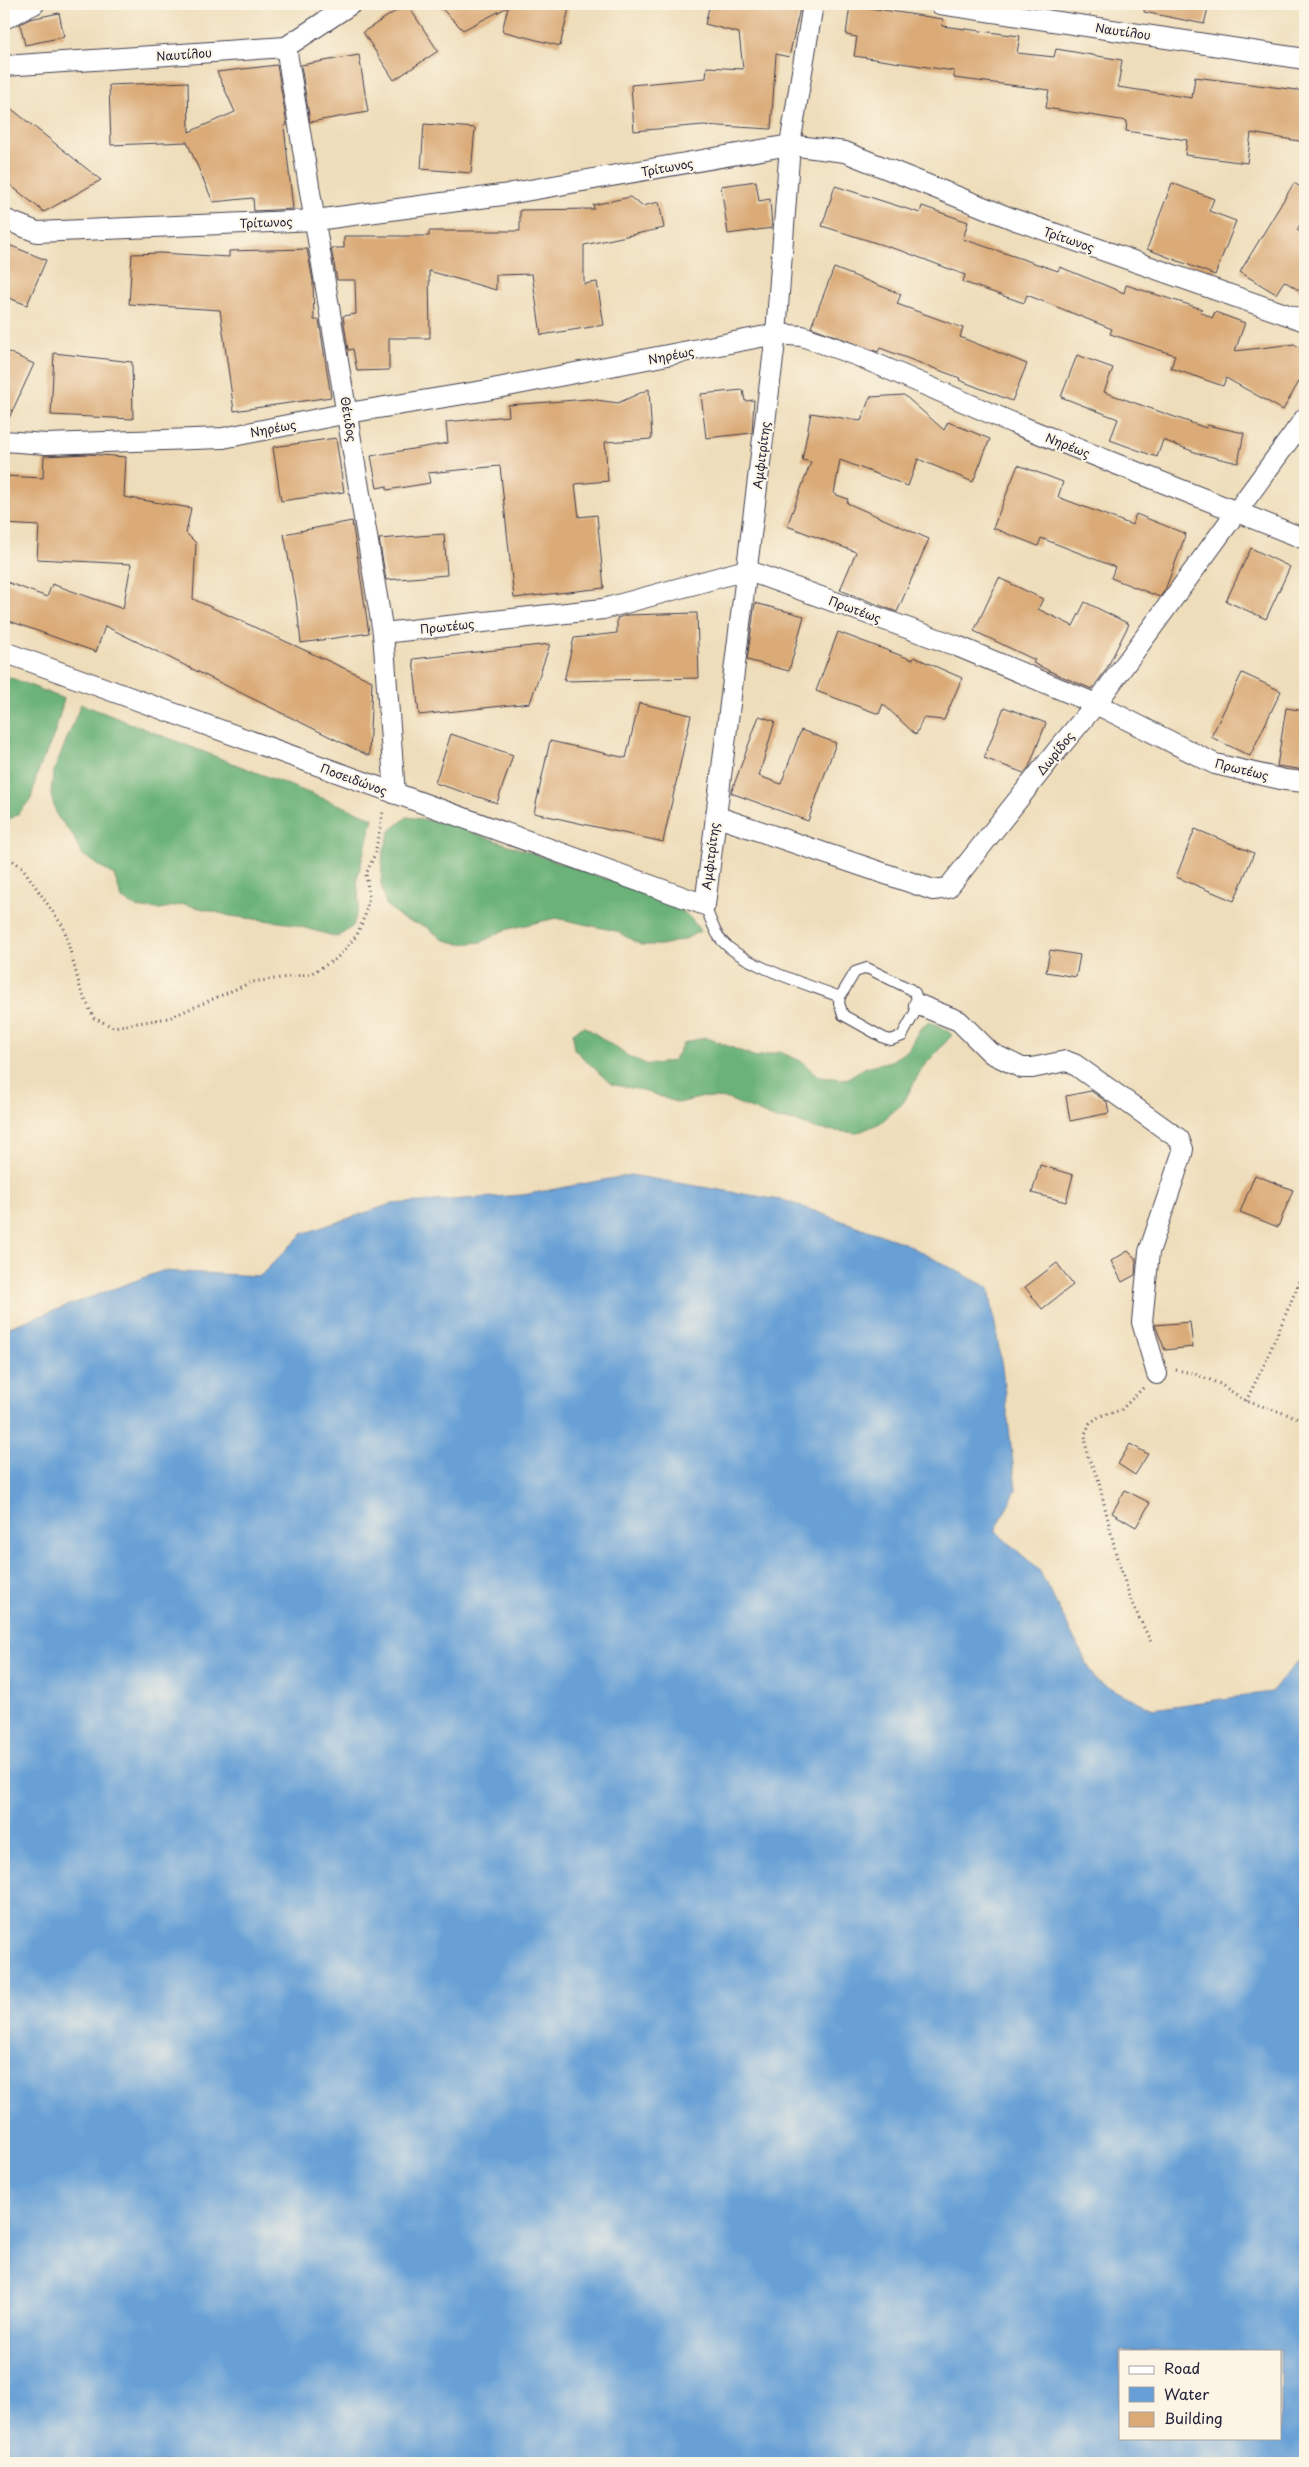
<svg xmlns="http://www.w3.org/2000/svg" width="1309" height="2467" font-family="'Playpen Sans',sans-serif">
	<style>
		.forest { fill: #6bb278; stroke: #466a5a }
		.water { fill: #67a0d6; stroke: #446188; fill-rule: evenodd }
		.building { fill: #daaa77 }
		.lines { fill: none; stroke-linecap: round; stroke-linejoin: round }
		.lane-casing { stroke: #413e4e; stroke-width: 12 }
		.street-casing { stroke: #413e4e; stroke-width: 22 }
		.path { stroke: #413e4e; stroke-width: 3; stroke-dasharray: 1 4; stroke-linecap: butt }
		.lane { stroke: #fff; stroke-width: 10 }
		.street { stroke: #fff; stroke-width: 20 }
		.labels { text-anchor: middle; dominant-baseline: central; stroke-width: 4; stroke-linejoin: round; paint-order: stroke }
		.street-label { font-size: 12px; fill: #22223b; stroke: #fcf5e5 }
	</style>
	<rect width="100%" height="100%" fill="#fcf5e5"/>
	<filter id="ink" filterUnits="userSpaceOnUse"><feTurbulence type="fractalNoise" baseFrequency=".02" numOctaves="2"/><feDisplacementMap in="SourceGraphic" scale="10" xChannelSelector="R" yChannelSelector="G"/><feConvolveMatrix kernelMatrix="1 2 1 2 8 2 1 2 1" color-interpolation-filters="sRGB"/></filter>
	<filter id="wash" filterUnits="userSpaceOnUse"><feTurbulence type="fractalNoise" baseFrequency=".0096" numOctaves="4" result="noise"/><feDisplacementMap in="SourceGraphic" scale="20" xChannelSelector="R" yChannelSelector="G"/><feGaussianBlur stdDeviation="1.12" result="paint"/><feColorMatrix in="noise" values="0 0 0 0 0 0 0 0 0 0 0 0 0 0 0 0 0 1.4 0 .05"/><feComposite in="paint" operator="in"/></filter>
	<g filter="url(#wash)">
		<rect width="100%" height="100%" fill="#eeddba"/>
		<g class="forest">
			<path d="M4,675L64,699L55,732L37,774L31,799L17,815L4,822Z"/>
			<path d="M81,704L373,818L357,879L359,904L353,926L338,937L287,923L231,916L184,904L160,909L139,908L122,899L114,875L81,854L73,835L57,816L51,795L53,773Z"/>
			<path d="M407,817L445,823L653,895C673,904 689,912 700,931L685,939L662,945H641L616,931L556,918L504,930L482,942L460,944L442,939L427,927L403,919L386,905L381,884L383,853L390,831Z"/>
			<path d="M929,1022L944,1028L952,1035L922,1068L903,1103L880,1123L857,1133L815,1129L796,1121L776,1119L728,1099L704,1097L678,1103L646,1091L611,1084L574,1049L573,1033L584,1026L628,1056L648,1065L673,1061L684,1043L705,1037L756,1057L780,1052L801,1061L819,1077L846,1079L866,1067L891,1061L908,1050L919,1030Z"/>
		</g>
		<path class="water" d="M630,1175L786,1201L904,1243L989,1288L1002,1367L1016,1490L995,1531L1039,1570L1096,1681L1153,1709L1271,1692L1297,1662L1305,1660V2463H4V1329L162,1271L260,1276L302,1234L391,1204L523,1195ZM1120,2351H1280V2438H1120Z"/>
		<g id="blocks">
			<g class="building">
				<path d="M407,4L438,51L394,80L363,32Z"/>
				<path d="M437,4H570L560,46L502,31L508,7L463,30Z"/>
				<path d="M710,4H801L789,57L776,54L771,129L703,125L634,131L631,85L706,78L707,67L743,69L739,33L705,24Z"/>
				<path d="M1145,4H1209L1204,24L1144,12Z"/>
				<path d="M850,5L943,19L942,26L1020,36L1017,53L1054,57L1056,49L1122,60L1118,87L1192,98L1195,77L1305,91V142L1251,133L1247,163L1185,155L1187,140L1126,131L1127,121L1046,108L1049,90L954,78V71L854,56L857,37L846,35Z"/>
				<path d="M59,13L64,37L25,45L20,24L30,19Z"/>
				<path d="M359,55L368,112L310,122L301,65Z"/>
				<path d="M277,65L287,125L284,126L293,209L254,211L253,198L213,202L187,142L111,145L109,85L188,82L189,132L235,112L217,72Z"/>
				<path d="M4,103L101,180L44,212L4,180Z"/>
				<path d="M424,124L475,128L471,173L421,169Z"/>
				<path d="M756,181L759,201L770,199L772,228L728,234L721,186Z"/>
				<path d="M1172,183L1214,199L1209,211L1236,221L1215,275L1147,249Z"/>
				<path d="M1294,183L1305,190V216L1297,230L1305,236V294L1284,281L1276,294L1240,272Z"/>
				<path d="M835,186L920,213L922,206L968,222L963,239L1058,271L1060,267L1124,293L1126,285L1202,309L1201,312L1212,318L1215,312L1245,323L1235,351L1294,344L1305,351V371L1283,410L1226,378L1223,386L1171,368L1175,355L1110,334L1112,329L1027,295L1024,303L963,282L965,275L905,252L822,226Z"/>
				<path d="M630,197L642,206L659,202L664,228L584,245V284L597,282L604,325L541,335L532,274L496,275V290L429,271L430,338H389V370L357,371L353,349L348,350L343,316L356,314L355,280H337L331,248H344V236H429V231H520V210L594,209L593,205Z"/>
				<path d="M4,243L46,260L27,305L4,296Z"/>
				<path d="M307,249L313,281L314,320H319L331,397L234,411L220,310L129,304L132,254L160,253L229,257V251Z"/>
				<path d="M834,268L901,294L897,304L963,328L960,337L1027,364L1012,401L959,380L960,378L880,348L878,352L811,327Z"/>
				<path d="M4,350L34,364L4,429Z"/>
				<path d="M54,353L132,362L133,419L51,415Z"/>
				<path d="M1077,355L1113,368L1104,392L1206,428L1207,425L1244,433L1238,463L1200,454L1163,440L1157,457L1110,440L1118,419L1061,397Z"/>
				<path d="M649,389L652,439L605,442L608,481L575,484L579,517L597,515L604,588L514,598L500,466L428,473L430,483L387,490V486L377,488L371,456L448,443L446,422L509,416L508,405L589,399L618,403Z"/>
				<path d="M743,390L745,401L754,400L752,433L706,438L701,394Z"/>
				<path d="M904,395L944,430L948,422L990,439L973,482L918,459L908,486L840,460L834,494L848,499L847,503L929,539L897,612L840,590L856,552L787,526L811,462L802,460L811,413L861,421L870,397Z"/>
				<path d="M336,438L344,492L281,501L273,447Z"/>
				<path d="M88,454L126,457L124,497L191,508L186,533L196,543L193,599L372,681L369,756L105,626L96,652L4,619V581L47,597L52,584L123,609L131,564L37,559L39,526L4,524V476L43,478L44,456Z"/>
				<path d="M1018,465L1063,482L1058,497L1132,525L1136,514L1186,534L1165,590L1160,597L1111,578L1115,567L1041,538L1038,546L993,528Z"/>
				<path d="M352,521L369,633L301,643L296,599L284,534Z"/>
				<path d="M444,534L447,575L386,580L379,539Z"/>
				<path d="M1251,548L1290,567L1266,619L1226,601Z"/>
				<path d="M999,578L1043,599L1038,609L1073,626L1085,602L1129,624L1106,670L1092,689L1056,674L1033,663L1035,660L974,631Z"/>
				<path d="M755,603L804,616L789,671L747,660Z"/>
				<path d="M697,613L699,678L564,681L574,638L617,633V618L627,615Z"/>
				<path d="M838,632L913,660L914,657L962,678L944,720L923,718L916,735L883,704L879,714L816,691Z"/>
				<path d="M550,644L530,703L419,715L413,659Z"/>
				<path d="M1242,673L1281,691L1250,756L1211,737Z"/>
				<path d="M639,703L691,715L663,842L534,813L550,741L626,758Z"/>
				<path d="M1004,707L1046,723L1029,767L1024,773L984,758Z"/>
				<path d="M1286,708L1305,711V770L1277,766Z"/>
				<path d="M759,716L775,721L759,776L781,784L801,730L836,743L808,821L731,793Z"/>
				<path d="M451,734L513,755L497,803L435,783Z"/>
				<path d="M1195,829L1254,853L1234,901L1176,877Z"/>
				<path d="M1050,950L1080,955L1076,977L1046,972Z"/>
				<path d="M1091,1091L1107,1102L1109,1113L1070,1121L1066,1096Z"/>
				<path d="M1040,1165L1073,1175L1066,1202L1032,1193Z"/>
				<path d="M1255,1175L1293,1190L1278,1227L1240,1212Z"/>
				<path d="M1128,1251L1136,1259L1135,1275L1122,1282L1111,1261Z"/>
				<path d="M1057,1263L1073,1285L1042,1309L1025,1287Z"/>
				<path d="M1190,1322L1193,1347L1165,1350L1155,1325Z"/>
				<path d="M1130,1444L1148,1454L1135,1475L1118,1464Z"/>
				<path d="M1125,1490L1150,1503L1136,1527L1112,1513Z"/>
			</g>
		</g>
	</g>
	<g filter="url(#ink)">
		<use href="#blocks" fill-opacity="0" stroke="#413e4e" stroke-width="1"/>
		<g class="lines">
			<defs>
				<path id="lane" d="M705,905C709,916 713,928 719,937C737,964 810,985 840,997L839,1003L843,1015L884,1038L891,1040L902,1036L919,1005L915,993L910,989L867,968L855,972L840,997"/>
				<g id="street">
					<path d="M940,4L1305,59"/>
					<path d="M4,19L34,4"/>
					<path d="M286,47L383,633L395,794"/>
					<path d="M4,66L286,47L351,4"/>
					<path d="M4,219L37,232L316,220L502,195L790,145L845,152L1013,219L1305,321"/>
					<path d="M4,441L46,444L223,438L348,413L482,391L776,334L802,336L858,356L1013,423L1305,539"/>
					<path d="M383,633L603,609L746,570L957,646L1096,704L1215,764L1285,780L1305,782"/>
					<path d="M4,652L705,905L776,334L790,145L813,4"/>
					<path d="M715,816L933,890L948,888L1059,748L1096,704L1305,418"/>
					<path d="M919,1005L959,1021L991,1053L1022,1068H1032L1066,1061L1074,1064L1179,1139L1183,1149L1182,1154L1149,1252L1142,1322L1157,1374"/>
				</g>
			</defs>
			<use href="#lane" class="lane-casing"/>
			<use href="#street" class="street-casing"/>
			<g class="path">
				<path d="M4,859L9,858L22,867L64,928L81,991L94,1018L113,1027L169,1018L252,982L310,974L336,959L357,935L365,915L369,896L366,874L375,854L383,811"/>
				<path d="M1176,1370L1193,1373L1220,1384L1246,1401L1305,1420"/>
				<path d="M1143,1388L1121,1410L1100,1416L1090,1423L1085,1434L1087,1455L1098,1478L1117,1558L1132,1603L1151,1642"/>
				<path d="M1246,1401L1264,1365L1305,1269"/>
			</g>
			<use href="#lane" class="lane"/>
			<use href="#street" class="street"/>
		</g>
	</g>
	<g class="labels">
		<g class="street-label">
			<text transform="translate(1123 31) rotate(8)">Ναυτίλου</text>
			<text transform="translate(184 54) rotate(-4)">Ναυτίλου</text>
			<text transform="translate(667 167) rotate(-10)">Τρίτωνος</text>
			<text transform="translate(266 222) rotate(-2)">Τρίτωνος</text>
			<text transform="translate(1069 239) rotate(19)">Τρίτωνος</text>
			<text transform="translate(671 355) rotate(-11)">Νηρέως</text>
			<text transform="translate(349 419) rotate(81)">Θέτιδος</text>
			<text transform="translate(273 428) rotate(-11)">Νηρέως</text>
			<text transform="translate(1068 445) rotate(22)">Νηρέως</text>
			<text transform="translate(761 455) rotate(-83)">Αμφιτρίτης</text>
			<text transform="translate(855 609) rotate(20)">Πρωτέως</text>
			<text transform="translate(447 626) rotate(-6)">Πρωτέως</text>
			<text transform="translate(1055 753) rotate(-51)">Δωρίδος</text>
			<text transform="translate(1242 769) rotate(14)">Πρωτέως</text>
			<text transform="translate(354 779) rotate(20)">Ποσειδώνος</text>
			<text transform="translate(710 856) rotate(-83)">Αμφιτρίτης</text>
		</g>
	</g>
	<rect width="1309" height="2467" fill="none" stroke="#fcf5e5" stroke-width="20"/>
	<rect x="1119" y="2350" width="162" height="90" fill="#fcf5e5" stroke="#a5a1a1"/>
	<rect x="1129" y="2366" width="25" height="8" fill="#ffffff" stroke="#a5a1a1"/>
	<text x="1164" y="2374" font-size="15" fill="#22223b">Road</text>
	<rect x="1129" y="2387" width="25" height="15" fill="#67a0d6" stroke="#a5a1a1"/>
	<text x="1164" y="2400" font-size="15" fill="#22223b">Water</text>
	<rect x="1129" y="2412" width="25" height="15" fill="#daaa77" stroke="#a5a1a1"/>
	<text x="1164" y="2424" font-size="15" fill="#22223b">Building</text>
</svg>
